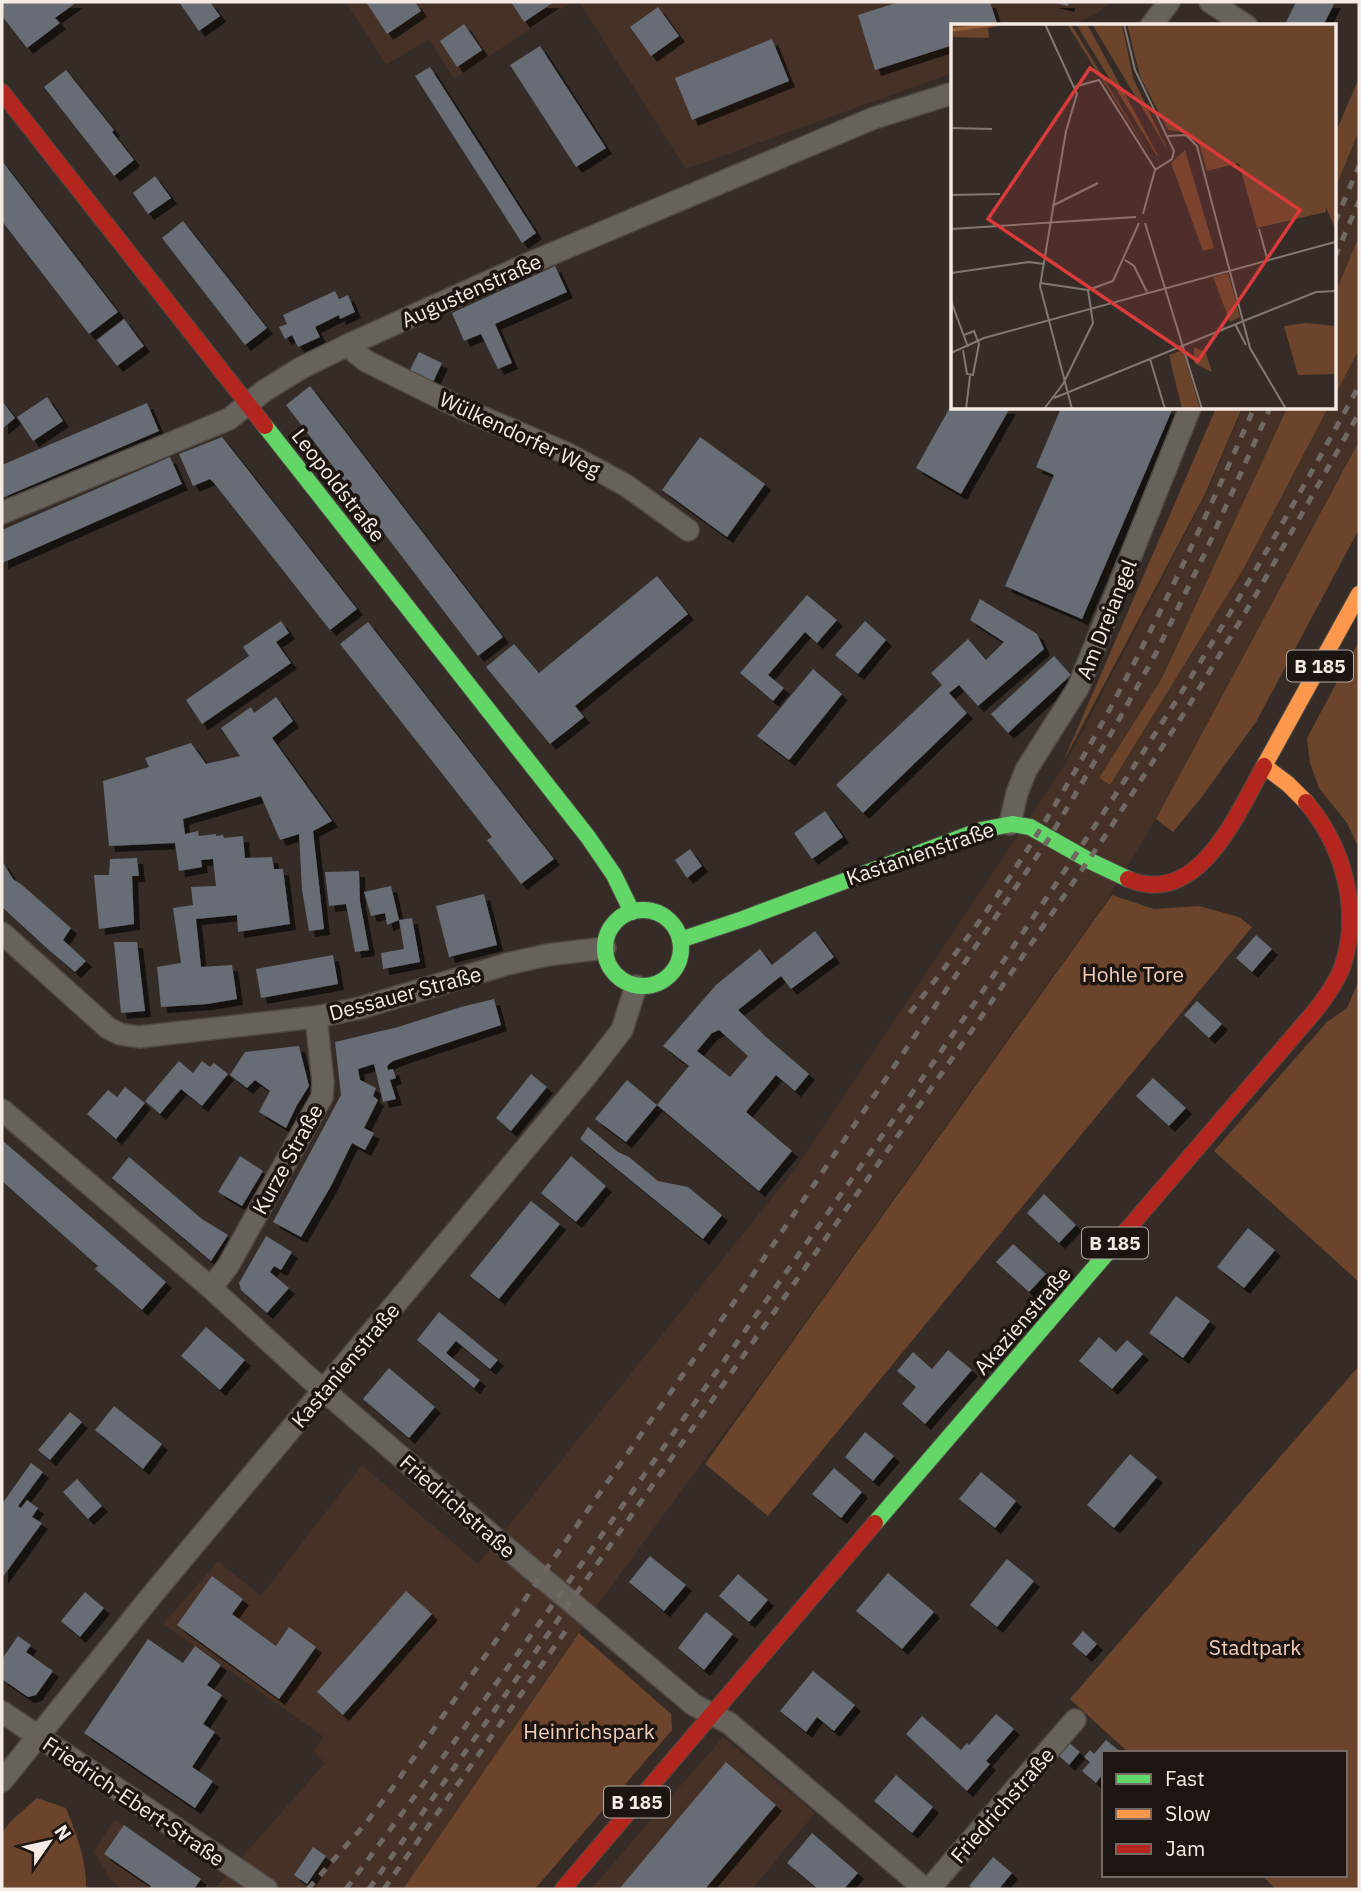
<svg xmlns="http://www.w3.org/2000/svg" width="1361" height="1891" font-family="'IBM Plex Sans',sans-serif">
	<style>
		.built { fill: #453125 }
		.green { fill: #6b442b }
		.building { fill: #686c75; fill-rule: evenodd; filter: url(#shadow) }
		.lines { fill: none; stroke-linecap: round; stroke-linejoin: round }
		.street-casing { stroke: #4f4843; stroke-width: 24 }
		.fast-casing { stroke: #4f4843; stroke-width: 18 }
		.slow-casing { stroke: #4f4843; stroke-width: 18 }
		.jam-casing { stroke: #4f4843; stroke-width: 18 }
		.street { stroke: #68625d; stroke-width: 21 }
		.fast { stroke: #63d668; stroke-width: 16 }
		.slow { stroke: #ff974d; stroke-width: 16 }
		.jam { stroke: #b3261e; stroke-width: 16 }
		.rail { stroke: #6f6863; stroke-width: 5; stroke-dasharray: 9 9; stroke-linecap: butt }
		.labels { text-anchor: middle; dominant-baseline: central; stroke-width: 7; stroke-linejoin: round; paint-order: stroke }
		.shield { fill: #1d1511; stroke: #b4aaa5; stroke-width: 2 }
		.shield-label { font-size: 19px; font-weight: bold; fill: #f5eae4 }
		.street-label { font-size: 21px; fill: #f5eae4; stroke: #1d1511 }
		.park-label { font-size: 21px; fill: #f3ceb9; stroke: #1d1511 }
		.inset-river { fill: none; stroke: #995f3b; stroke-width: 3.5 }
		.inset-road { fill: none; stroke: #827873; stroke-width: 2 }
		.view { fill: #d93b3b; fill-opacity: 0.15; stroke: #d93b3b; stroke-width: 3.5 }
		.inset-edge { fill: none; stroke: #f5eae4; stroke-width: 3.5 }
	</style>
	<defs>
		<filter id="shadow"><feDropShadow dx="6" dy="6" stdDeviation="0" flood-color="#0009"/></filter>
	</defs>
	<rect width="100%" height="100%" fill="#352c27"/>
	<g class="built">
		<path d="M346,2H572L454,79L429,39L386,65Z"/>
		<path d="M579,2H1111L1099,12L1072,26H953V73L686,169Z"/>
		<path d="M1359,132V236L1335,294V190Z"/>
		<path d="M1359,349V440L1156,819L1103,906L762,1382L601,1600L403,1889H214L325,1763L314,1751L323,1736L163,1624L218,1561L261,1596L362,1465L477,1563L482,1559L796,1168L1066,763L1206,494L1243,408H1287L1162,678L1099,778L1109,785L1244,568L1328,408H1335V396Z"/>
		<path d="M723,1737L815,1813L752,1889H591Z"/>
		<path d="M115,1819L213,1889H121L110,1879L94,1851Z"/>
	</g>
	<g class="green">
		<path d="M1359,78V131L1335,189V134Z"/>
		<path d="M1359,236V349L1335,396V294Z"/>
		<path d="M1216,408H1242L1205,494L1063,762Z"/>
		<path d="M1287,408H1328L1244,568L1110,785L1099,778L1162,678Z"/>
		<path d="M1359,441V529L1256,722L1201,798L1173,832L1156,819Z"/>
		<path d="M1359,641V849L1347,823L1319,788L1310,763L1307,738Z"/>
		<path d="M1112,895L1154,909L1199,906L1239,917L1252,927L768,1516L705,1464Z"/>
		<path d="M1359,980V1282L1214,1151L1327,1022L1347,1008Z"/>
		<path d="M1359,1366V1889H1276L1261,1875H1345V1753H1129L1070,1699Z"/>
		<path d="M579,1633L671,1714L672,1730L535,1889H403Z"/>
		<path d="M37,1798L66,1808C76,1833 87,1861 86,1889H2V1833L10,1822Z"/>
	</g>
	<g class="building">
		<path d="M2,2H43L44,3L46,2H77L55,18L60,23L27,48L2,16Z"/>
		<path d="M179,2H210L220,16L199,31Z"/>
		<path d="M366,2H415L421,11L387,34Z"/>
		<path d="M511,2H554L524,22Z"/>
		<path d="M899,2H990L998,26H953V45L875,70L858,15Z"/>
		<path d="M1052,2H1069L1068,6Z"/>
		<path d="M1296,2H1335L1323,26H1296L1286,22Z"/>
		<path d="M658,7L679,36L651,56L630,27Z"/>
		<path d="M464,24L482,50L457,67L440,41Z"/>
		<path d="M772,39L789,81L692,120L675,78Z"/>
		<path d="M540,46L606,148L576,167L510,65Z"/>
		<path d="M430,67L536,233L522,243L415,76Z"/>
		<path d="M66,70L114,130L112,132L134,160L114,176L44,87Z"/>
		<path d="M2,161L118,312L89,334L2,221Z"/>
		<path d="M155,176L171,198L148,214L133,193Z"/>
		<path d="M183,221L267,328L245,345L162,238Z"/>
		<path d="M555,266L567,292L495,324L512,363L498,369L481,334L464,341L452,313Z"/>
		<path d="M335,291L339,299L348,295L355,312L340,319L339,315L315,327L320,337L298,347L292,335L285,339L279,327L287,324L283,315Z"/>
		<path d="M124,319L144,346L117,366L97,340Z"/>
		<path d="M419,352L442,363L433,382L410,370Z"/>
		<path d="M310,386L503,637L478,656L286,405Z"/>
		<path d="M47,397L63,421L33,441L17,417Z"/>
		<path d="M2,401L15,418L2,429Z"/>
		<path d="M953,402V408H1010L961,494L916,468Z"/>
		<path d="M147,403L159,431L2,498V465Z"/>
		<path d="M1061,408H1167L1172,410L1082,619L1005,586L1054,475L1036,467Z"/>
		<path d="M222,437L357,609L330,630L214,483L210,479L193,486L179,454Z"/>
		<path d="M700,437L765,484L727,537L662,490Z"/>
		<path d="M170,457L182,484L2,563V530Z"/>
		<path d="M657,576L688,614L575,706L584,717L550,744L486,667L514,644L539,673Z"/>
		<path d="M807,595L837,620L817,643L805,632L768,675L784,688L773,701L740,673Z"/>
		<path d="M980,599L1037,634L1044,649L978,706L959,685L949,693L967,713L863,813L836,785L942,685L931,673L968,639L986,660L1004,642L970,620Z"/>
		<path d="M281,621L289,633L276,642L291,663L202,724L186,700L249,656L243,647Z"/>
		<path d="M865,621L886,640L858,674L835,655Z"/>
		<path d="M368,622L554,859L521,884L487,840L492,837L340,644Z"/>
		<path d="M1054,656L1071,675L1008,733L991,714Z"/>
		<path d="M813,669L842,694L789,760L757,736Z"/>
		<path d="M276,697L293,721L272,738L332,821L313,831L324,929L309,931L302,890L299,834L280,840L261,796L183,819L185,834L198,831L199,836L216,834V836L223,835L224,838L243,836L245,858L272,857L274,869H283L290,924L238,932L237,915L196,919L201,967L232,965L237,999L207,1004L161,1007L157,967L181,963L173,908L193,905L191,887L216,886L213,859L201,860L202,867L179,871L175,843L109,846L103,781L149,767L145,758L191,743L206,764L240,756L221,728L251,707L254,713Z"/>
		<path d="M825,811L843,837L812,859L794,833Z"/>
		<path d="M690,849L702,866L687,878L675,860Z"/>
		<path d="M137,858L139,876H132L134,924L99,929L94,875H109L110,859Z"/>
		<path d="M2,861L13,879L22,885L71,928L63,940L86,961L75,972L50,951L2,907Z"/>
		<path d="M359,871L360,902L369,950L355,952L346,904L329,906L325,872Z"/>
		<path d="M391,886L399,920L387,925L385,913L371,916L364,892Z"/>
		<path d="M484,894L497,945L449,957L436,906Z"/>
		<path d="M412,918L420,962L383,969L381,953L404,949L399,920Z"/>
		<path d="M815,931L834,957L791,989L781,976L738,1010L766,1037L809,1074L795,1091L776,1075L746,1112L792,1151L759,1191L657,1105L689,1066L663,1046L716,985L760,949L772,965ZM719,1030L748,1056L730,1077L697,1051L712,1033Z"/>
		<path d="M1256,935L1272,949L1252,972L1236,958Z"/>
		<path d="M114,942H137L145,1011L121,1013Z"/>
		<path d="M333,955L338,984L261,998L256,969Z"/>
		<path d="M494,999L501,1025L393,1061L389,1064L387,1067L388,1070L393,1069L396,1078L390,1080L396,1099L383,1102L374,1064L358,1069L360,1080L376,1088L373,1096L378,1100L364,1128L374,1133L365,1150L352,1143L331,1186L301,1237L273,1222L341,1095L335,1042L398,1027L461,1007Z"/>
		<path d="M1197,1001L1222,1024L1209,1038L1184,1015Z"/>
		<path d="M299,1046L309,1086L297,1105L286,1128L259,1112L270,1091L255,1080L247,1088L230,1075L245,1052Z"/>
		<path d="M179,1061L193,1073L202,1061L210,1067L214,1063L228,1074L202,1106L181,1089L160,1114L145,1101Z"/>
		<path d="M531,1074L547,1087L511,1131L496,1118Z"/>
		<path d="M1153,1078L1186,1108L1169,1126L1136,1096Z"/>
		<path d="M627,1080L657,1105L626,1142L595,1119Z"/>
		<path d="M125,1087L145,1103L116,1139L87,1114L108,1090L117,1097Z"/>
		<path d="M588,1127L618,1152L629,1157L658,1181L688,1187L722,1215L703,1239L580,1139Z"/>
		<path d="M2,1140L166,1282L142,1310L95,1269L98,1266L2,1181Z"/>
		<path d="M240,1156L263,1171L242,1206L218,1192Z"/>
		<path d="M571,1156L606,1186L576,1222L541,1193Z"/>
		<path d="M129,1157L202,1219L228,1235L211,1261L112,1178Z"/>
		<path d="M1044,1194L1076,1225L1059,1243L1027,1213Z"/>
		<path d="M531,1201L560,1224L499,1299L470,1276Z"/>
		<path d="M1248,1228L1275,1250L1244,1288L1217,1267Z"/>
		<path d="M266,1236L292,1252L281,1270L274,1266L270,1272L289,1288L267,1313L241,1290L239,1283Z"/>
		<path d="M1013,1244L1046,1274L1029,1292L996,1262Z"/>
		<path d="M1176,1296L1210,1321L1183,1358L1149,1333Z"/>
		<path d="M439,1312L498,1360L490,1369L456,1341L446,1353L480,1380L474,1388L417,1340Z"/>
		<path d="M206,1327L245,1360L220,1390L181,1356Z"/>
		<path d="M1099,1337L1116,1352L1127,1340L1143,1354L1112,1389L1079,1361Z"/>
		<path d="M948,1350L972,1370L925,1424L902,1404L916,1387L897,1371L913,1352L932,1369Z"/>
		<path d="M389,1368L435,1407L409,1438L363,1399Z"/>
		<path d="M114,1406L162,1444L143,1469L95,1430Z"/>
		<path d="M70,1412L82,1422L50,1460L38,1450Z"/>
		<path d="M865,1432L894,1456L873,1481L845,1457Z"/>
		<path d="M1130,1454L1157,1477L1114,1528L1087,1505Z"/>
		<path d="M31,1463L43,1472L18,1506L21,1508L27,1500L38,1508L32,1517L42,1523L2,1578V1551L3,1549L2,1548V1504Z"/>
		<path d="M834,1468L862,1492L841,1518L812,1494Z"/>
		<path d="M981,1472L1016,1501L995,1528L959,1499Z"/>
		<path d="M77,1479L102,1506L88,1519L63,1492Z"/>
		<path d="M650,1556L686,1585L664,1611L629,1582Z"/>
		<path d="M1007,1559L1034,1581L997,1627L970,1605Z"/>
		<path d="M888,1573L934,1612L902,1649L856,1611Z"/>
		<path d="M738,1574L768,1600L749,1622L719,1596Z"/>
		<path d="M212,1576L243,1599L232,1614L276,1646L289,1627L316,1647L279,1699L177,1625Z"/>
		<path d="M406,1591L432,1614L343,1715L317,1692Z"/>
		<path d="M85,1592L104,1608L80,1637L61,1621Z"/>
		<path d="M706,1612L733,1634L704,1670L678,1648Z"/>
		<path d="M1083,1631L1097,1644L1086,1656L1072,1644Z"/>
		<path d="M18,1636L31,1645L26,1652L53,1671L36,1695L28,1697L2,1679V1659Z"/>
		<path d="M148,1639L183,1663L195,1646L221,1665L207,1685L222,1695L203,1724L215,1732L192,1767L213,1781L195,1808L84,1733Z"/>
		<path d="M813,1671L855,1705L834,1731L817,1717L806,1732L780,1711Z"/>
		<path d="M996,1714L1014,1729L986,1761L990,1764L967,1791L906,1734L922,1716L961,1750L967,1743L969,1745Z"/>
		<path d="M1106,1740L1122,1753H1104V1776L1102,1775L1096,1783L1082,1771L1090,1762L1084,1757L1090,1750L1094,1754Z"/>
		<path d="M1067,1741L1080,1752L1069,1765L1056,1753Z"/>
		<path d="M726,1762L776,1805L705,1889H619Z"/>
		<path d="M896,1775L933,1807L912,1833L874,1801Z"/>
		<path d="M124,1825L201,1879L194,1889H149L151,1886L104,1854Z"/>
		<path d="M812,1833L858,1873L844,1889H818L787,1863Z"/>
		<path d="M313,1847L326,1856L307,1884L294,1875Z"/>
		<path d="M993,1857L1012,1873L999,1889H974L969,1886Z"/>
	</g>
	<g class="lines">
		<defs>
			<g id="street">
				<path d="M1210,2L1247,26"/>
				<path d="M1151,26L1169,2"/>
				<path d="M350,344L356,353L366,361L463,409L566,453L600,471L627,486L688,530"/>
				<path d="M2,513L229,419L264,391L301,368L350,344L530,263L874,118L953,93"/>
				<path d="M1010,824L1017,793L1026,770L1078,688L1190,408"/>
				<path d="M2,933L108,1028L120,1034L139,1037L316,1017L360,1008L507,964L547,955L605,948"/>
				<path d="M2,1110L211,1288L307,1376L502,1544L694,1705L729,1723L925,1889"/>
				<path d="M211,1288L228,1266L322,1097L323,1082L316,1017"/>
				<path d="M2,1712L267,1889"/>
				<path d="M2,1781L157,1589L587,1075L622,1030L636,986"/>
				<path d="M929,1889L1075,1720"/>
			</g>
			<g id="fast">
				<path d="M265,426L588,837L614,875L632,912"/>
				<circle cx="643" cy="948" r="38"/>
				<path d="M680,940L743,919L981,830L1012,824L1030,827L1090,861L1128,879"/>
				<path d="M875,1523L1114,1245"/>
			</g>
			<path id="slow" d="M1306,802L1288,784L1264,766L1359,594"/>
			<g id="jam">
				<path d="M2,92L265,426"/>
				<path d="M1128,879C1198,909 1237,814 1264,766"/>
				<path d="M1114,1245L1315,1011C1326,997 1337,982 1343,965C1361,908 1343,846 1306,802"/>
				<path d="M563,1889L875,1523"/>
			</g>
		</defs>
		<use href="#street" class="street-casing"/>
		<use href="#fast" class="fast-casing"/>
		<use href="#slow" class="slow-casing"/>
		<use href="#jam" class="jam-casing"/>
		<use href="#street" class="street"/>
		<use href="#fast" class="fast"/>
		<use href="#slow" class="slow"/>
		<use href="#jam" class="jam"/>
		<g class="rail">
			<path d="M1335,222L1359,166"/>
			<path d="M1335,257L1359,201"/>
			<path d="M910,1013C941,972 973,932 1001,890C1103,738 1181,575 1254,408"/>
			<path d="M308,1889L366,1823L391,1790L739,1295L1050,837L1108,739L1155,655L1205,553L1270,408"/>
			<path d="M346,1889C502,1680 651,1465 801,1251C929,1069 1057,888 1176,701C1241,598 1301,492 1359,386"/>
			<path d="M369,1889L977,1023L1105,836L1188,707L1257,593L1359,413"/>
			<path d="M384,1889L567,1629"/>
		</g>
	</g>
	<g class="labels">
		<g class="shield">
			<rect x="1287" y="650.5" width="66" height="31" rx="5"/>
			<rect x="1082" y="1227.5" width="66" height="31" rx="5"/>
			<rect x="604" y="1786.5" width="66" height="31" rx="5"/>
		</g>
		<g class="shield-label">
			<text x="1320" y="666">B 185</text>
			<text x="1115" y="1243">B 185</text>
			<text x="637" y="1802">B 185</text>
		</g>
		<g class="street-label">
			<text transform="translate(471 290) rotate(-24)">Augustenstraße</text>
			<text transform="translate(520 434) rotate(25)">Wülkendorfer Weg</text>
			<text transform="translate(339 485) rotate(52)">Leopoldstraße</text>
			<text transform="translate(1106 619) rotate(-68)">Am Dreiangel</text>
			<text transform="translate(920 853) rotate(-19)">Kastanienstraße</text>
			<text transform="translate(405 993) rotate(-15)">Dessauer Straße</text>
			<text transform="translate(287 1159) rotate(-61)">Kurze Straße</text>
			<text transform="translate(1022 1320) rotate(-49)">Akazienstraße</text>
			<text transform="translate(345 1365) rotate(-50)">Kastanienstraße</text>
			<text transform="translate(458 1506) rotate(41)">Friedrichstraße</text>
			<text transform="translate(134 1801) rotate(34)">Friedrich-Ebert-Straße</text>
			<text transform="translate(1002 1805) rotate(-49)">Friedrichstraße</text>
		</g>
		<g class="park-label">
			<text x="1133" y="974">Hohle Tore</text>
			<text x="1255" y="1647">Stadtpark</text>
			<text x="589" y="1731">Heinrichspark</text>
		</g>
	</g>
	<g transform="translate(951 24)">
		<rect width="385" height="385" fill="#352c27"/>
		<path d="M0,0H58L37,4L38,14L0,13ZM116,0H120L201,134L138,35ZM125,0H136L207,131L206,132ZM141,0H171L182,54L217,127ZM176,0H385V207L375,183V188L306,204L288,139L256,147L247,116L238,109L217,106L189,52ZM234,126L263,224L252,227L220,139ZM277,249L289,293L279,298L262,253ZM355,299L385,302V350L347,351L333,302ZM243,323L255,329L261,348L243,339ZM232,326L249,385H231L218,331Z" fill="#6b442b"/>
		<path class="inset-river" d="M0,6L44,0"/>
		<path class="inset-road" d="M94,0L126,70L115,107L89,262L121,385M173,0L184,46L223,127L221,135L204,146L192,190M123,63L148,56L204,145M0,104L41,105M217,112L235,111L246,122L299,324L335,385M0,171L49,170M101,182L147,159M194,199L251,385M0,205L185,193M308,205L316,234M174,236L183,242L196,268M0,249L78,238L93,240M89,259L137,266M0,277L17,323M295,296L365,268L385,267M284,300L295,321M12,326L16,350L22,351L28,320L23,307L13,311M0,329L33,314L384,218M199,335L214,385M103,374L295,296M15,385L19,352M93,385L112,360L142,299L137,266L162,257L188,199"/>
		<path class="view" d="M139,44L349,186L247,337L37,195Z"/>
		<rect width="385" height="385" class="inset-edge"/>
	</g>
	<rect width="1361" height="1891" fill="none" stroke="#f5eae4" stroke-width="7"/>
	<rect x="1102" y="1751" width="245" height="126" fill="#1d1511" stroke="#736a65" stroke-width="2"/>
	<rect x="1116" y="1774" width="35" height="10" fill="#63d668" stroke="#736a65" stroke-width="2"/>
	<text x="1165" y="1786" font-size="21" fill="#f5eae4">Fast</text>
	<rect x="1116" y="1809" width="35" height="10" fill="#ff974d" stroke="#736a65" stroke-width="2"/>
	<text x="1165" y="1821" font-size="21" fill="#f5eae4">Slow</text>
	<rect x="1116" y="1844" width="35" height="10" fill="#b3261e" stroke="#736a65" stroke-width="2"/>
	<text x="1165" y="1856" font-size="21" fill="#f5eae4">Jam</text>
	<g transform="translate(49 1842) rotate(56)" stroke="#1d1511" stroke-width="5" paint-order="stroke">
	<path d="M0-5L12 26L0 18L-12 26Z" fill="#f5eae4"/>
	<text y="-10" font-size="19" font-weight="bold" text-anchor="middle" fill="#f5eae4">N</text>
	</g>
</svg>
